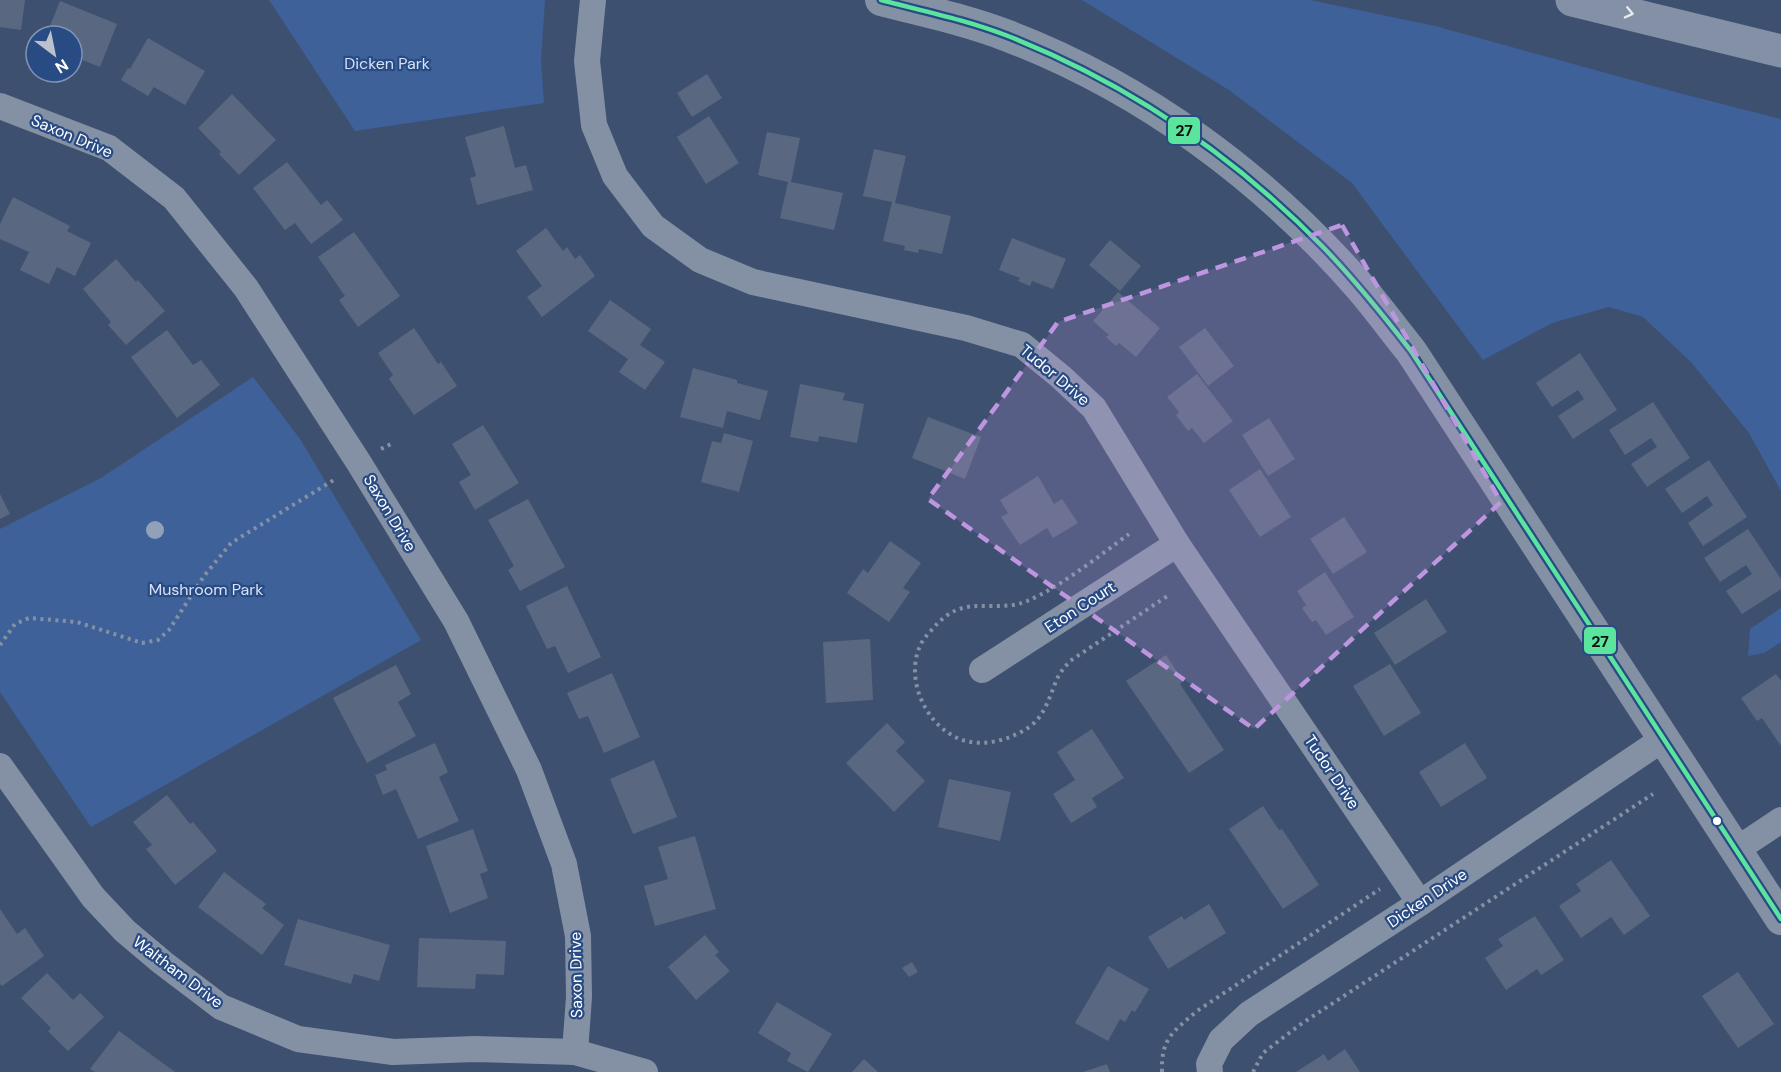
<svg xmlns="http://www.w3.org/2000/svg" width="1781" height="1072" font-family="'DM Sans',sans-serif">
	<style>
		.green { fill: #3e6199 }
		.building { fill: #596880 }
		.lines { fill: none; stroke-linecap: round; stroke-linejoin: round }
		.path { stroke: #8491a5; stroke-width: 4; stroke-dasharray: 3 4.5; stroke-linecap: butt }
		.minor { stroke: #8491a5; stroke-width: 26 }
		.tertiary { stroke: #8491a5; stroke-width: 32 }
		.motorway { stroke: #8490a5; stroke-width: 33 }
		.bus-1-casing { stroke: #294b84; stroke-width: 9 }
		.bus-1 { stroke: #5ae49d; stroke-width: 4.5 }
		.tree { fill: #92a0b9 }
		.oneway { stroke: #e6e9ed }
		.marked { fill: #bd96df; fill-opacity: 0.2; stroke: #bd96df; stroke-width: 4.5; stroke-dasharray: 12 8; stroke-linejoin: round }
		.bus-dot { fill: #fff; stroke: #294b84; stroke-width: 2 }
		.labels { text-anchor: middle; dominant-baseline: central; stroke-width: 4.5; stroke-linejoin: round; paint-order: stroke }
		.park-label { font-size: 16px; fill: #d6e2f6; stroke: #294b84 }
		.street-label { font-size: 16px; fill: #fff; stroke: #294b84 }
		.line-badge { stroke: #294b84; stroke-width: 2 }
		.pale-badge-label { font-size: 16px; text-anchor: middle; font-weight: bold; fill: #111 }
	</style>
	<rect width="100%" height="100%" fill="#3e506f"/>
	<g class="green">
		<path d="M269,0H545L541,61L544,103L355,131Z"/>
		<path d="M1082,0H1310L1435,26L1679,93L1781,119V491L1749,433L1691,362L1643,317L1609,307L1552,323L1483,360L1352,183L1229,90Z"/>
		<path d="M253,377L300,439L421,640L91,827L0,692V529L101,478Z"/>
		<path d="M1781,608V642L1764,653L1748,656L1750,629Z"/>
	</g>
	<g class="building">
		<path d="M0,0H25L21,30L0,27Z"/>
		<path d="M60,1L117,24L100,67L72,56V36H46Z"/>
		<path d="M148,38L205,71L185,105L154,87L148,96L121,80L128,68L130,69Z"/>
		<path d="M707,74L722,98L692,117L677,93Z"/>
		<path d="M232,94L276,140L239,175L219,154L221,152L198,128Z"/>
		<path d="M709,116L739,163L706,184L677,137Z"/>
		<path d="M504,126L515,168L526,165L533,190L477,205L470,178L476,176L465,137Z"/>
		<path d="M767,132L800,138L791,182L843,193L834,230L780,218L788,182L758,175Z"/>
		<path d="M874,149L906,156L895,203L951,216L942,254L919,249L918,253L904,250L905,246L883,241L892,202L863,196Z"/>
		<path d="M287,162L321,205L327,200L343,220L311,244L295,223L285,230L253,188Z"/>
		<path d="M13,197L70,226L67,231L91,243L75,276L57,267L49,284L20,270L29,252L0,239V224Z"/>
		<path d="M546,228L563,251L567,247L575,259L580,255L595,276L542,317L527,297L542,286L516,251Z"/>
		<path d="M354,232L400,296L358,327L339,300L345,296L318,257Z"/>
		<path d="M1012,238L1066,259L1053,289L1032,281L1030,286L1018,281L1020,278L999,270Z"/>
		<path d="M1110,240L1141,266L1120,291L1089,265Z"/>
		<path d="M116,259L136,282L138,280L165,311L126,345L108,325L111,322L83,289Z"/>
		<path d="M1118,292L1160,328L1136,357L1119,343L1116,346L1106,337L1109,335L1093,321Z"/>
		<path d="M610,300L651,329L640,345L665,362L645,390L619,372L628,359L588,331Z"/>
		<path d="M414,328L438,364L441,362L457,386L414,415L389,379L393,375L378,353Z"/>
		<path d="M1205,328L1234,366L1208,386L1179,347Z"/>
		<path d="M167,330L193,365L201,360L220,385L177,418L131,357Z"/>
		<path d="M1580,353L1617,410L1573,439L1558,416L1584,399L1578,390L1552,407L1536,383Z"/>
		<path d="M693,368L737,380V383L768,391L760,420L727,411L723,428L680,417Z"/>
		<path d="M1197,374L1233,421L1204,443L1192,428L1188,431L1176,415L1179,412L1167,397Z"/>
		<path d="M800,384L845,393L843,400L864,404L857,443L819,436L818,442L790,437Z"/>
		<path d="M1653,402L1690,458L1647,487L1631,464L1657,447L1651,438L1625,455L1609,430Z"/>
		<path d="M928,417L981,437L965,479L912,458Z"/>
		<path d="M1269,418L1295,459L1268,476L1242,435Z"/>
		<path d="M483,425L519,483L475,510L459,482L471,475L452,444Z"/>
		<path d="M724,433L753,441L739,492L701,482L712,441L721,443Z"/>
		<path d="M1709,460L1747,517L1703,546L1688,523L1713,505L1707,496L1682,513L1665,489Z"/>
		<path d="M1260,469L1291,517L1260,537L1229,490Z"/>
		<path d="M1038,476L1054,504L1062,499L1078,523L1053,538L1047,528L1020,545L1001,517L1008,513L1000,500Z"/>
		<path d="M0,494L10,514L0,519Z"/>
		<path d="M528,499L565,567L520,591L508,570L514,566L488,520Z"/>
		<path d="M1344,517L1367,552L1333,574L1310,539Z"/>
		<path d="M1748,529L1781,579V589L1742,614L1726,591L1752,574L1746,565L1720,582L1704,558Z"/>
		<path d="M890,541L921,563L903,588L910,592L889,622L847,593L863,569L868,573Z"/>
		<path d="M1325,572L1354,617L1326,635L1316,620L1312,622L1302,608L1306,605L1297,591Z"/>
		<path d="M567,586L601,657L568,673L555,646L547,649L526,606Z"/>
		<path d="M1426,599L1447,632L1395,665L1374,633Z"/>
		<path d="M870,639L873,700L826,703L823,642Z"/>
		<path d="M1166,655L1183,681L1180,684L1224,750L1189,773L1126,681Z"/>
		<path d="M1390,664L1421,713L1384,736L1353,686Z"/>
		<path d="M396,665L411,694L398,702L416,736L367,763L333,698Z"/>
		<path d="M612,673L640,737L604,753L588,716L579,719L567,693Z"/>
		<path d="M1776,674L1781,681V746L1762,718L1757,721L1741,698Z"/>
		<path d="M887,723L905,742L896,751L925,781L894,812L846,763Z"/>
		<path d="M1092,729L1124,778L1092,798L1097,807L1071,823L1053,794L1075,780L1057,752Z"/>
		<path d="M435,743L448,772L439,777L459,821L418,839L396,789L383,795L375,775L387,770L385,765Z"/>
		<path d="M1465,743L1487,778L1441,807L1419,772Z"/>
		<path d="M654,760L677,817L633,834L610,779Z"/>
		<path d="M949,779L1011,792L1000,841L938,827Z"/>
		<path d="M167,795L190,824L193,822L217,851L175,885L146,849L152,845L133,822Z"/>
		<path d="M1263,806L1279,830L1282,829L1319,885L1283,909L1229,829Z"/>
		<path d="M473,829L488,871L480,874L488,898L450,913L426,846Z"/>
		<path d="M695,836L716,909L655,926L644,886L668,879L658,847Z"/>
		<path d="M1611,860L1650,916L1624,935L1611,917L1581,938L1559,906L1581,891L1576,884Z"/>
		<path d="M224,872L266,904L262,908L284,925L262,955L198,907Z"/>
		<path d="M1209,904L1226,933L1168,969L1148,937L1182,916L1184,920Z"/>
		<path d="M0,909L17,934L25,928L44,956L2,986L0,984Z"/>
		<path d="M1535,916L1564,960L1541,975L1537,969L1506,990L1485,958L1503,946L1498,939Z"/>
		<path d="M298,919L390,945L379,981L354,974L351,984L284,965Z"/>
		<path d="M705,935L719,952L715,955L730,971L696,1000L668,967Z"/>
		<path d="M419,938L506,941L504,975L476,974L475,989L417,987Z"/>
		<path d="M912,962L918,972L909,977L902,968Z"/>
		<path d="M1108,966L1149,989L1135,1012L1132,1010L1125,1022L1120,1019L1108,1041L1075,1023Z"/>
		<path d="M1738,972L1774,1024L1738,1048L1702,996Z"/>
		<path d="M47,973L73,1000L80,993L104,1017L68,1051L48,1031L51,1028L21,998Z"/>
		<path d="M777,1002L832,1034L808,1072L787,1061L791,1053L758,1033Z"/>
		<path d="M119,1031L175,1072H95L90,1069Z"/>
		<path d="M1345,1049L1360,1072H1296L1324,1054L1328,1061Z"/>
		<path d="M864,1059L878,1072H852Z"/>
		<path d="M1107,1064L1110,1072H1083Z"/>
	</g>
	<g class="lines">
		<g class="path">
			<path d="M381,449L391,444"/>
			<path d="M1129,534C1103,553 1043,601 1013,605C983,609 962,598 937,624C932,630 923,638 920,646C904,681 928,731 966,741C980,745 997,742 1010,737C1020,733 1030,728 1037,720C1047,708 1051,693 1057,679C1060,672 1065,667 1070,661L1169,595"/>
			<path d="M0,645L15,624L29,618L77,622L142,643L158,640L169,630L204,576L231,543L337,478"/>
			<path d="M1162,1072C1161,1038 1173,1032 1197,1011L1380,889"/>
			<path d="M1253,1072L1263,1053L1301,1024L1653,794"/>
		</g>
		<g class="minor">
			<path d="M593,0L587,61L594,125L615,176L653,226L700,260L753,282L966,328L1022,345L1061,377L1094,408L1177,544L1420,903"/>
			<path d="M0,106L109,148L174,198L246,288L359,463L456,621L529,770L564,864L578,936L579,997L575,1052"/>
			<path d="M982,670L1177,544"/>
			<path d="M0,766L93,897L125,931L163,963L221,1007L298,1039L393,1052L475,1049L575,1052L645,1072"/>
			<path d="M1736,850L1781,820"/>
			<path d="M1210,1072L1209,1064L1221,1040L1249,1014L1420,903L1663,739"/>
		</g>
		<path class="tertiary" d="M881,0C923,11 967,20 1008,36C1144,88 1265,178 1360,287C1378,308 1394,330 1411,351L1781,919"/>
		<path class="motorway" d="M1572,0L1781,51"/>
		<defs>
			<path id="bus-1" d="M881,0C923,11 967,20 1008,36C1127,83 1234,156 1323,247C1355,280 1383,315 1411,351L1781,919"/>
		</defs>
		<use href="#bus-1" class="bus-1-casing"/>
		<use href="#bus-1" class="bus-1"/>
	</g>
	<circle class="tree" cx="155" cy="530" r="9"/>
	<defs><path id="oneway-chevron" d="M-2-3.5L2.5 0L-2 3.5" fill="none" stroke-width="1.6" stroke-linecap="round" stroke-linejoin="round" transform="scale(1.5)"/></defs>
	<use class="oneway" href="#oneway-chevron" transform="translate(1629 13) rotate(13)"/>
	<path class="marked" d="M1342,225L1501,502L1254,729L928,499L1058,322Z"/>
	<circle class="bus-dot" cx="1717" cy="821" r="5"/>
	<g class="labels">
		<g class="park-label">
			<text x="387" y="63">Dicken Park</text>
			<text x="206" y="589">Mushroom Park</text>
		</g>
		<g class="street-label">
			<text transform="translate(72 136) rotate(23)">Saxon Drive</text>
			<text transform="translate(1055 375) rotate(40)">Tudor Drive</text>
			<text transform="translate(390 513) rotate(59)">Saxon Drive</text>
			<text transform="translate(1080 607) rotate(-33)">Eton Court</text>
			<text transform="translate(1332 772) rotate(56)">Tudor Drive</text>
			<text transform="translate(1427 898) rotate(-34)">Dicken Drive</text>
			<text transform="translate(178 972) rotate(37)">Waltham Drive</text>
			<text transform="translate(576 975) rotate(-91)">Saxon Drive</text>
		</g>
	</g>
	<g class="line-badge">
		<rect x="1167" y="116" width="34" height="29" rx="6" fill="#5ae49d"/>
		<rect x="1583" y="626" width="34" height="29" rx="6" fill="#5ae49d"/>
	</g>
	<g class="pale-badge-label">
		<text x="1184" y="136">27</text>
		<text x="1600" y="647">27</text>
	</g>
	<g transform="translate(54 54) rotate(148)"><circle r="28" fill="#294b84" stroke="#7f93b5" stroke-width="1.5"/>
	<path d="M0-4.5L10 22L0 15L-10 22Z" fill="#bbc2cd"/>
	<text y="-9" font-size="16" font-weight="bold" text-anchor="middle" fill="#ffffff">N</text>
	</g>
</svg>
